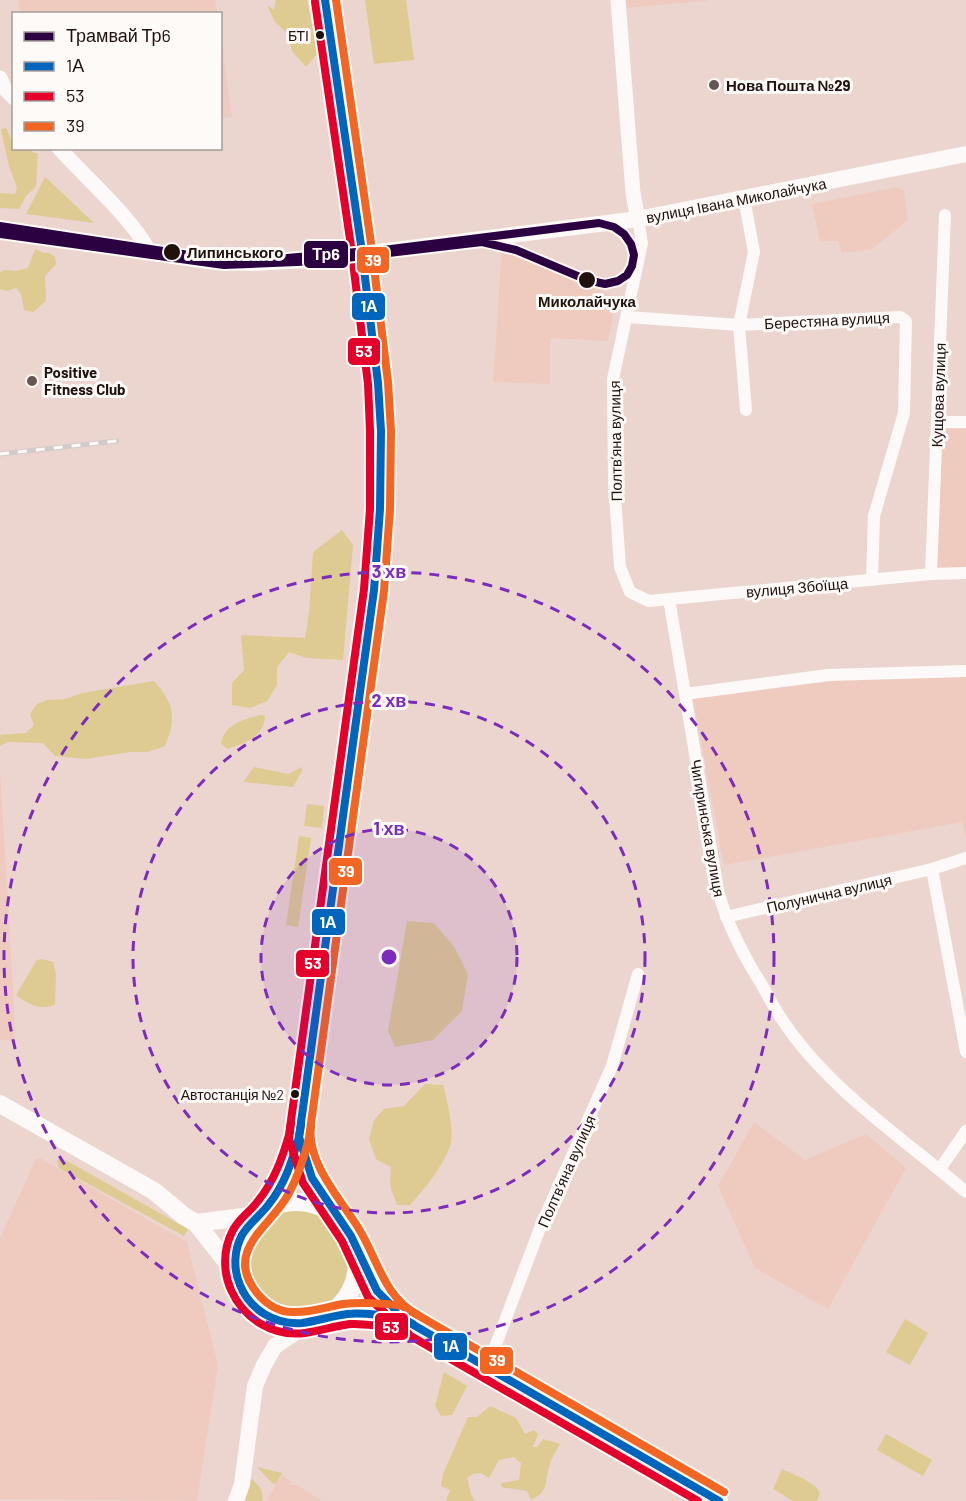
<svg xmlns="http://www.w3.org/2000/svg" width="966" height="1501" font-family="Barlow,sans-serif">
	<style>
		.built { fill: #efcbbf }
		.green { fill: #ddcb92 }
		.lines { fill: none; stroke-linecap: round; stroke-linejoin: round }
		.minor { stroke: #fcf9f8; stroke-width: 12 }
		.tertiary { stroke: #fcf9f8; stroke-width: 15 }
		.secondary { stroke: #fcf9f8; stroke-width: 16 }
		.primary { stroke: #fcf9f8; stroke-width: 18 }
		.rail-casing { stroke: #d2cbc9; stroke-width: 5 }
		.rail { stroke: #fefaf8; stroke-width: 3; stroke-dasharray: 9; stroke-linecap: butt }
		.bus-1-casing { stroke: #fefaf8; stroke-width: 12 }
		.bus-2-casing { stroke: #fefaf8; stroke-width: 12 }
		.bus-3-casing { stroke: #fefaf8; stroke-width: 12 }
		.bus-1 { stroke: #0065bd; stroke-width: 8 }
		.bus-2 { stroke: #e4002b; stroke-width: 8 }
		.bus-3 { stroke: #f26522; stroke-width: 8 }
		.tram-1-casing { stroke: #fefaf8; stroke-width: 12 }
		.tram-1 { stroke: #2b0141; stroke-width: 8 }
		.ring { fill: none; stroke: #7b2cbf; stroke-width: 3; stroke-dasharray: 10 8 }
		.bus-dot { fill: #1f120d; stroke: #fefaf8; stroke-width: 2 }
		.poi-dot { fill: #665651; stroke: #fefaf8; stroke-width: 2 }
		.labels { text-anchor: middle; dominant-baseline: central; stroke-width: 6; stroke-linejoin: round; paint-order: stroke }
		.bus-label { font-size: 14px; fill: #1f120d; stroke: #fefaf8; text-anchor: end }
		.poi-label { font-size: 15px; font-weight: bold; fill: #1f120d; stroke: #fefaf8; text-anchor: start }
		.street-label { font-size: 15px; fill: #1f120d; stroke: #fefaf8 }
		.stop-label { font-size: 15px; font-weight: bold; fill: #1f120d; stroke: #fefaf8; text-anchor: start }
		.centre { fill: #7b2cbf; stroke: #fefaf8; stroke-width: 3 }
		.ring-label { font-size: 18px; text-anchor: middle; font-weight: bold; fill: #7b2cbf; stroke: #fefaf8; stroke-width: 6; stroke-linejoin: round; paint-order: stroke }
		.line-badge { stroke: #fefaf8; stroke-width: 2 }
		.badge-label { font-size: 16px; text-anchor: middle; font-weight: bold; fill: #fff }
	</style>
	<rect width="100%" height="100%" fill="#ebd5ce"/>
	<g class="built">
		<path d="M18,0H215L217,13H20Z"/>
		<path d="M623,0H707V1L624,8Z"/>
		<path d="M221,37L232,117L221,119H220Z"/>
		<path d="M897,187L904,191L908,220L872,249L842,253L838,241H820L812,204Z"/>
		<path d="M502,247L612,296L615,304L608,341L550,338V384L493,382Z"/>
		<path d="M939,429H966V569L934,568Z"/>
		<path d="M966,676V839L962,822L724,865L693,698L854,679Z"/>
		<path d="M0,770L14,1005L15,1041L0,1040Z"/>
		<path d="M754,1122L805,1160L866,1134L906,1168L828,1309L755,1268L718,1186Z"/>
		<path d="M40,1158L187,1242L218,1365L197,1501L0,1499V1238L36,1159Z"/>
		<path d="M282,1475L291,1482L289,1485H297L322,1501H266Z"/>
	</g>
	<g class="green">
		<path d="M276,0H307L318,53L306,67L292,51L288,34L275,22L267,5L274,10Z"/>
		<path d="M365,0H406L414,60L374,64Z"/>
		<path d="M6,128L10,137L13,140L14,148L27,149L38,154L36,186L26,196L19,209L0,208V193L15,194L17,187L9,166L1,129Z"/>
		<path d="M45,177L94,223L26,214Z"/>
		<path d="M35,249L44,253H49L55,257L56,264L45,276L46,301L33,312L24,310L21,294L16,288L7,291L0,289V273L4,270L15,271L28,268Z"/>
		<path d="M342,530L353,545L343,660L306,658L289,652L277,667V685L267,701L250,708L232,705V683L244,670L241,635L305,638L309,613L313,552Z"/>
		<path d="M154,681C174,703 177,718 165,746L148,752H130L86,759L55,756L43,743L8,742L0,746V735L26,733L34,725L30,714L37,704L47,700L65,699L83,693Z"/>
		<path d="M261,715L265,716C264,737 245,743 228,749L221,744C224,724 244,719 261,715Z"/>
		<path d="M254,767L288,774L302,767V771L293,787L243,782Z"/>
		<path d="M307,804L324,806L322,828L304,826Z"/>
		<path d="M299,836L311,838L298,927L286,925Z"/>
		<path d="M407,921L434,923L455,948L468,974L462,1011L433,1040L395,1047L388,1031Z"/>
		<path d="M42,959L53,962L56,974L55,1005C40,1010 28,1005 16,995L37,960Z"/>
		<path d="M425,1084L443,1085C447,1099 455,1133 450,1146C442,1168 425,1188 410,1205H397L390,1186L391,1167L376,1159L369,1139L374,1120L384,1109L404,1106Z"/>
		<path d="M60,1157L188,1229L184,1236L59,1168L57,1161Z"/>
		<circle cx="296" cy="1262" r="52"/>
		<path d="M905,1319L928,1333L910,1365L886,1352Z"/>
		<path d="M444,1372L467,1386L452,1415L441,1416L435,1406Z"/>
		<path d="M490,1406L516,1418L525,1434L534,1430L538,1434L533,1447H537L543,1439L560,1444C556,1451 551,1459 549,1467C544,1482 550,1491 531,1500L527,1491L501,1487L502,1483L519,1480L521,1463L514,1457L499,1460L489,1478L481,1473L473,1474L467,1478C470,1486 469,1495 476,1501H446L450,1490L441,1486L443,1474L468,1417H477Z"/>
		<path d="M886,1434L932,1460L923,1476L877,1450Z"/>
		<path d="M257,1467L282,1473L276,1484L272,1483Z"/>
		<path d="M782,1469L804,1479L816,1487L820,1494L817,1501H793L773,1489Z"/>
		<path d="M248,1476C256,1483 265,1490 262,1501H245Z"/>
	</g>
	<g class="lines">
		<g class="minor">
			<path d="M744,198L754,252L739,325L746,410"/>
			<path d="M638,219L642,243L613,379L614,481L620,567L630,592L649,601L931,574L966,573"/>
			<path d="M628,317L739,325L900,317L906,321L904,413L874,516L872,580"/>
			<path d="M937,422H966"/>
			<path d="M931,574L945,215"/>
			<path d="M669,599L718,890C726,922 740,949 757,977C766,991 773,1007 783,1021C829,1090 903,1138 966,1192"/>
			<path d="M685,694L828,675L966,671"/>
			<path d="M932,869L966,1052"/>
			<path d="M726,917L932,869L966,858"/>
			<path d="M940,1169L966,1131"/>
			<path d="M484,1364L495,1347L540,1228L612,1066L638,974"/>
		</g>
		<g class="tertiary">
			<path d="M618,0L633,193L638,219"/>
			<path d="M0,78L5,89L14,98"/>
			<path d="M59,148C86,178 131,217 149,251"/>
		</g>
		<g class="secondary">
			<path d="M0,230L208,261L252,263L323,259L638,219L966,154"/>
			<path d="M236,1501L242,1484L255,1386L264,1365L275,1346L311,1322"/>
		</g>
		<g class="primary">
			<path d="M0,1104L154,1191L184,1216L196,1223L237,1275"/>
			<path d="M299,1138L312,1178L335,1212"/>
			<circle cx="296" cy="1263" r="61"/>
			<path d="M265,1210L284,1181L299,1137L374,590L380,509L381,431L378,383L361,245L325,0"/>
			<path d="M196,1223L259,1215"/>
			<path d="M351,1236L377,1291L393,1307L398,1316L719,1501"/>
			<path d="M326,1318L367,1313L387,1316H398"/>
		</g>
		<defs>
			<path id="rail" d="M0,454L117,441"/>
		</defs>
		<use href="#rail" class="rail-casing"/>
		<use href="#rail" class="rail"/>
		<defs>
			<g id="bus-1">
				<path d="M325,0L361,245L378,383L381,431L380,509L374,590L299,1137C292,1161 285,1184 269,1204C261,1215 249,1223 242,1235C234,1250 233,1269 240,1285C250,1310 275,1325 302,1323C317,1321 332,1316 347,1314C364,1312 381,1316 398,1316L719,1501"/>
				<path d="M301,1125L299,1137L312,1178L351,1236L377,1291L393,1307L398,1316L413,1324"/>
			</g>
			<g id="bus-2">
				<path d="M315,2L351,246L368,384L370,431V509L364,589L289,1135C282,1159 274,1181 258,1201C250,1212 238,1219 232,1232C223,1250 223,1272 231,1290C244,1319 273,1337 305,1333C320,1331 334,1326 350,1324C365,1323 380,1327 395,1327L698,1501"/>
				<path d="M291,1123L289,1139L303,1183L342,1241L368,1297L385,1313L391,1323L408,1333"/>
			</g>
			<g id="bus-3">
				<path d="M336,0L371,243L388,382L391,431L390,509L384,591L309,1138C304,1158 298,1177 288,1195C270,1227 223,1251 257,1293C266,1304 279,1312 293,1312C309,1313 326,1307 343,1304C359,1302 386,1303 402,1306L724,1492"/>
				<path d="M311,1127C306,1162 342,1201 359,1229C378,1260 384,1297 418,1315"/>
			</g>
		</defs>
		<use href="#bus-1" class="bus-1-casing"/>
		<use href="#bus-2" class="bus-2-casing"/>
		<use href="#bus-3" class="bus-3-casing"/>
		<use href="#bus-1" class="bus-1"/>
		<use href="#bus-2" class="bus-2"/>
		<use href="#bus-3" class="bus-3"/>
		<defs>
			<path id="tram-1" d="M0,226L189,255L252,261L391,249L599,223L614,227L624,234L631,244L634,255L632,266L627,275L618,281L605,284L587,280L516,250L482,242L321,261L224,265L0,234"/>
		</defs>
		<use href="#tram-1" class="tram-1-casing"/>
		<use href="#tram-1" class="tram-1"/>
	</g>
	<circle cx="389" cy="957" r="128" fill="#7b2cbf" fill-opacity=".12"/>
	<g class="ring">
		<circle cx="389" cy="957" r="128"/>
		<circle cx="389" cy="957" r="256"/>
		<circle cx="389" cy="957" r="385"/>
	</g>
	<g class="bus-dot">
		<circle cx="320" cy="35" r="5"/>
		<circle cx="172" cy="252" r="9"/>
		<circle cx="587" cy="280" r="9"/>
		<circle cx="295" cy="1094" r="5"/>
	</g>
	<g class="poi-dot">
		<circle cx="714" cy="85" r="6"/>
		<circle cx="32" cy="381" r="6"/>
	</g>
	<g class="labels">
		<g class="bus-label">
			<text x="309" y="35">БТІ</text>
			<text x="284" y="1094">Автостанція №2</text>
		</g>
		<g class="poi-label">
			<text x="726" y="85">Нова Пошта №29</text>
			<text x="44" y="372">Positive<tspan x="44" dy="17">Fitness Club</tspan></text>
		</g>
		<g class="street-label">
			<text transform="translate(736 200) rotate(-11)">вулиця Івана Миколайчука</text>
			<text transform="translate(827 320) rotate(-3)">Берестяна вулиця</text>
			<text transform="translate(938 395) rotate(-88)">Кущова вулиця</text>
			<text transform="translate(615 441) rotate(-91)">Полтвʼяна вулиця</text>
			<text transform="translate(797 587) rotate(-5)">вулиця Збоїща</text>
			<text transform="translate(708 828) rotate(80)">Чигиринська вулиця</text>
			<text transform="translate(829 893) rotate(-13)">Полунична вулиця</text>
			<text transform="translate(566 1171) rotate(-66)">Полтвʼяна вулиця</text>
		</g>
		<g class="stop-label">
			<text x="187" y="252">Липинського</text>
			<text x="587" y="301" text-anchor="middle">Миколайчука</text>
		</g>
	</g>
	<circle cx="389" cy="957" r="9" class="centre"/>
	<g class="ring-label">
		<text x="389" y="578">3 хв</text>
		<text x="389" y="707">2 хв</text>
		<text x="389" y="835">1 хв</text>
	</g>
	<g class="line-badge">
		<rect x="303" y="240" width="46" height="29" rx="6" fill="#2b0141"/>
		<rect x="356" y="246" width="34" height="28" rx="6" fill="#f26522"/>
		<rect x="351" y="292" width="35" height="29" rx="6" fill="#0065bd"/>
		<rect x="347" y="337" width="34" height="29" rx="6" fill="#e4002b"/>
		<rect x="328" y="857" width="35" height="29" rx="6" fill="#f26522"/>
		<rect x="311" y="908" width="35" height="28" rx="6" fill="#0065bd"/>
		<rect x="295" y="949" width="35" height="29" rx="6" fill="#e4002b"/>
		<rect x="374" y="1312" width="35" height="29" rx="6" fill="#e4002b"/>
		<rect x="433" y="1332" width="35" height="29" rx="6" fill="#0065bd"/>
		<rect x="479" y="1346" width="35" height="29" rx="6" fill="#f26522"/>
	</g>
	<g class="badge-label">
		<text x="326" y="260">Тр6</text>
		<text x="373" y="266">39</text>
		<text x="369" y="312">1А</text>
		<text x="364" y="357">53</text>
		<text x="346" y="877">39</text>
		<text x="328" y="928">1А</text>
		<text x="313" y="969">53</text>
		<text x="391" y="1333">53</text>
		<text x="451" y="1352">1А</text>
		<text x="497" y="1366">39</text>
	</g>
	<rect x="12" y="12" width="210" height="138" fill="#fefaf8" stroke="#a59d9a" stroke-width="1.5"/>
	<rect x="24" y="32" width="30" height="9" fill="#2b0141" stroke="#a59d9a" stroke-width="1.5"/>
	<text x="66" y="42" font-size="18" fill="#1f120d">Трамвай Тр6</text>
	<rect x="24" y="62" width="30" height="9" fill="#0065bd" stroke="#a59d9a" stroke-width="1.5"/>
	<text x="66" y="72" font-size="18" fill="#1f120d">1А</text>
	<rect x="24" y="92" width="30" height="9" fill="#e4002b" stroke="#a59d9a" stroke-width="1.5"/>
	<text x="66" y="102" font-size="18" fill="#1f120d">53</text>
	<rect x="24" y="122" width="30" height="9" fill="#f26522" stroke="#a59d9a" stroke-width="1.5"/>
	<text x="66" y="132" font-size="18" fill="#1f120d">39</text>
</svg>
